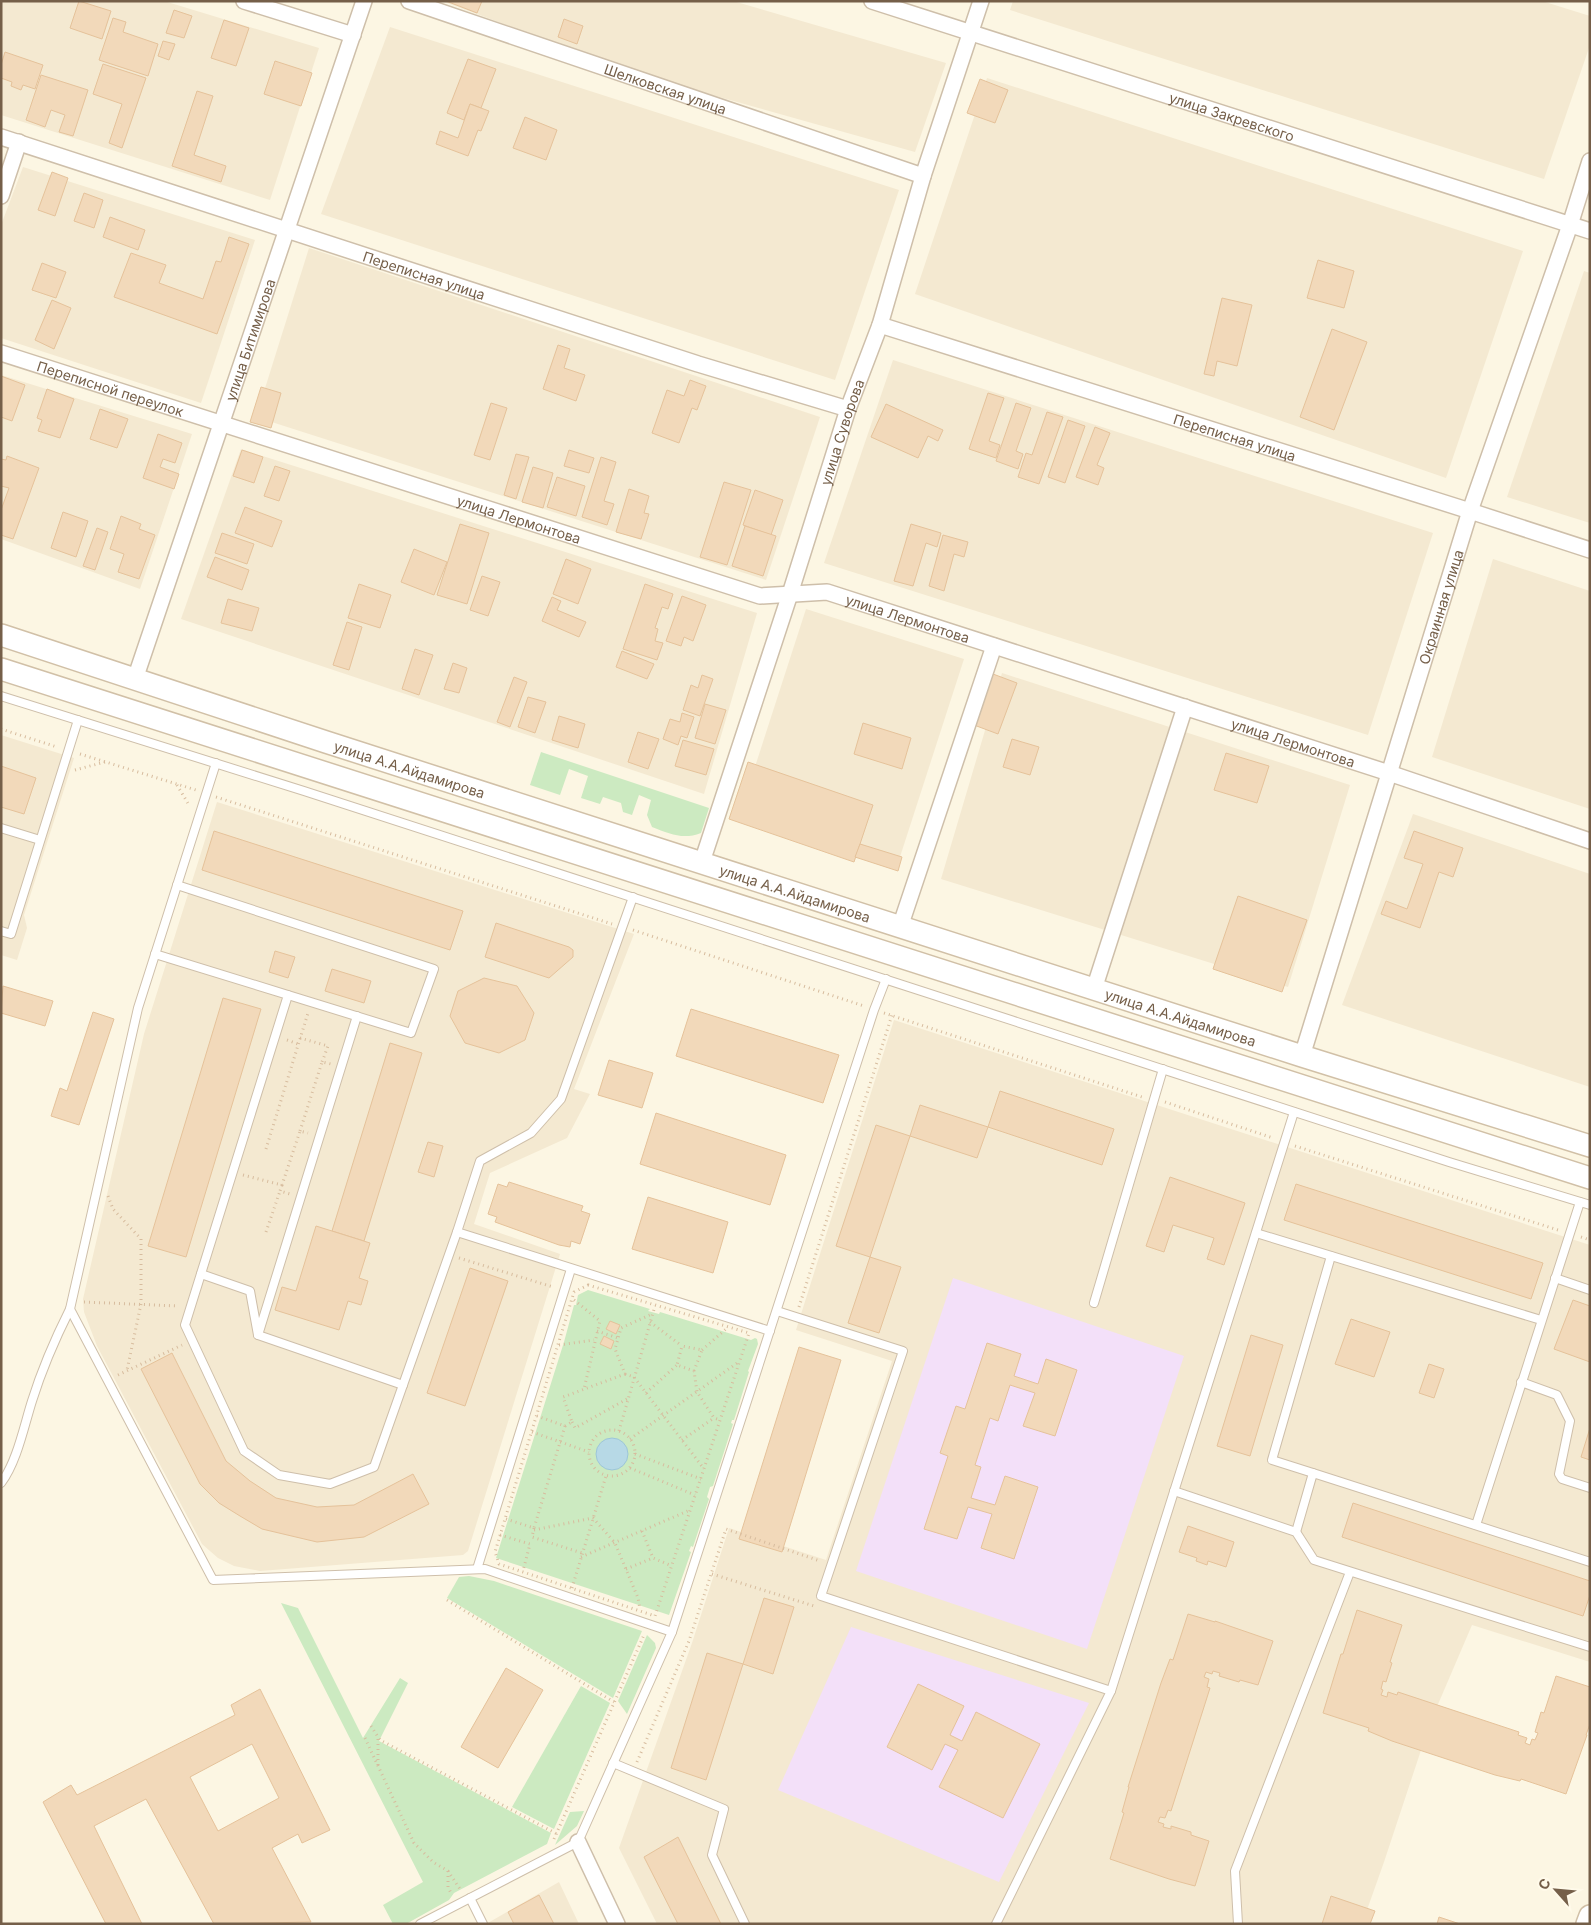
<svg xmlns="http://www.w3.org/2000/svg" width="1591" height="1925" font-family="Inter,sans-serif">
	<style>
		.residential { fill: #f4e9d1 }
		.education { fill: #f3e0f9 }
		.green { fill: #cceac1 }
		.water { fill: #b7d9e6; stroke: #9dc6d8 }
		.building { fill: #f2d9ba; stroke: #e5c29a; fill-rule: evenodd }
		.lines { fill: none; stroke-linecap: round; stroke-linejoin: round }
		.lane-casing { stroke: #cebfaa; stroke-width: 10 }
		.street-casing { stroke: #cebfaa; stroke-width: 18 }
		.secondary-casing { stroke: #d1c0a7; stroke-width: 24 }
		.path { stroke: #d7bc9e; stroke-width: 3; stroke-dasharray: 1 4; stroke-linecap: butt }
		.lane { stroke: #fff; stroke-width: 8 }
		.street { stroke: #fff; stroke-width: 15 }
		.secondary { stroke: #fff; stroke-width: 21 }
		.labels { text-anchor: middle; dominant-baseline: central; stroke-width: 4; stroke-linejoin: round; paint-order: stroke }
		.street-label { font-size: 14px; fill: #755f49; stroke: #fffaea }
	</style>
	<rect width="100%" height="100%" fill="#fcf6e3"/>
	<g class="residential">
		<path d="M1,1H164L319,48L270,200L1,115Z"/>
		<path d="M442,1H733L946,63L915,152L698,91L555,43Z"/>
		<path d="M1013,1H1542L1590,16V45L1544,179L1010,10Z"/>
		<path d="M390,27L899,190L835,380L321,214Z"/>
		<path d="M987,78L1523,251L1446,478L915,294Z"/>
		<path d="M23,167L255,240L201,403L1,338V225Z"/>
		<path d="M309,248L820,417L766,580L256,417Z"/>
		<path d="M1584,271L1590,273V523L1507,497Z"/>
		<path d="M893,360L1433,533L1368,735L824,563Z"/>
		<path d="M1,375L192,434L140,589L1,539Z"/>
		<path d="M241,449L757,613L704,794L181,619Z"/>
		<path d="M1493,559L1590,591V809L1432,757Z"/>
		<path d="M806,609L964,659L899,860L741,810Z"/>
		<path d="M1002,673L1350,785L1288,987L941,879Z"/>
		<path d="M1,735L74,758L24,915L27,928L17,960L1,955Z"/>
		<path d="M217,802L634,934L574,1089L590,1094L567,1138L490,1173L474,1224L560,1254L468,1551L463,1555L260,1571L234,1566L218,1558L202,1544L97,1346L84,1312L83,1299L144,1034Z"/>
		<path d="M1413,814L1590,874V1087L1342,1005Z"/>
		<path d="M894,1020L1590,1245V1662L1472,1625L1430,1723L1384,1862L1362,1924H657L619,1848L692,1643L729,1528L826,1560L892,1361L796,1330Z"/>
		<path d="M559,1882L579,1924H486Z"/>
	</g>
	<g class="education">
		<path d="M953,1278L1184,1356L1087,1649L856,1571Z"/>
		<path d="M851,1627L1089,1703L999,1882L778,1790Z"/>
	</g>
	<g class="green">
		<path d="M541,752L709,808L701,833C683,840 670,834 652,827L647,815L651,800L639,795L632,815L623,812L621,803L603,797L600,804L581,798L588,776L569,769L560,795L530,785Z"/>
		<path d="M588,1290L650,1309L648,1311L659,1314L660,1312L751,1340L755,1338L757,1339L758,1344L748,1371L749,1372L734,1420H732L731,1423L733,1424L713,1486L710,1487L707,1497L709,1499L693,1547L691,1546L689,1551L691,1552L669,1615L496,1558L564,1342L574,1305H576L578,1295Z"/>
		<path d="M469,1576L494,1581L642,1631L613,1698L447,1598L459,1577Z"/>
		<path d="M281,1603L298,1608L363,1738L400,1678L408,1683L379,1741L551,1833L547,1844L454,1893L449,1900L406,1924H393L383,1905L423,1882Z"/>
		<path d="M647,1635L655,1643L656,1648L627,1714L618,1701Z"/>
		<path d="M581,1686L610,1703L554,1829L512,1807Z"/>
		<path d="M584,1811L577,1826L555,1845L570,1812Z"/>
	</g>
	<circle class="water" cx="612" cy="1454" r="16"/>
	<g class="building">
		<path d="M79,1L111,11L102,39L70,28Z"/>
		<path d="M446,1H482L477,13Z"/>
		<path d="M174,10L192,16L184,38L166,33Z"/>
		<path d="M113,18L126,22L123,32L158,44L148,76L99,60Z"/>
		<path d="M564,19L583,26L577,44L558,37Z"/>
		<path d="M224,20L249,28L236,66L211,58Z"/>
		<path d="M163,41L175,44L169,60L158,56Z"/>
		<path d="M5,52L43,65L35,89L23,85L21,90L11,86L12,82L1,78V65Z"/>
		<path d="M468,59L496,69L481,108L470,104L464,120L447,113Z"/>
		<path d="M275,61L312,73L301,106L264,94Z"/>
		<path d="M103,64L146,78L122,148L109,143L122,104L93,94Z"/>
		<path d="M41,75L88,90L73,136L59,132L65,115L51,110L45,127L26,120Z"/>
		<path d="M980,79L1008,90L995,123L967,113Z"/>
		<path d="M197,91L213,96L194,155L226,166L221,182L172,166Z"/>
		<path d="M470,104L489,111L481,131L478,130L468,156L436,144L440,131L458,138Z"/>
		<path d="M525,117L557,130L546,160L513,148Z"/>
		<path d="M52,172L68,178L55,216L38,210Z"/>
		<path d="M84,193L103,200L94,228L74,221Z"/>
		<path d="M110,217L145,230L138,250L103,237Z"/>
		<path d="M229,237L249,244L217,334L114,297L131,253L166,265L159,283L203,299L216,261L221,262Z"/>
		<path d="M1318,260L1354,271L1344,308L1307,298Z"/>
		<path d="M42,263L66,272L56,298L32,290Z"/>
		<path d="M1222,298L1252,305L1237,366L1217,361L1214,376L1204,374Z"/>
		<path d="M52,300L71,308L54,349L35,340Z"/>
		<path d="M1332,329L1367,342L1334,430L1300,417Z"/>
		<path d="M558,345L570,349L564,368L585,375L576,401L543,389Z"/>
		<path d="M1,376L25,385L12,421L1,417Z"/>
		<path d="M690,380L706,386L697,410L692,408L679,443L652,433L667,390L684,396Z"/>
		<path d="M261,387L281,393L271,428L250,422Z"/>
		<path d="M47,389L74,399L60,438L38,431L42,420L37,418Z"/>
		<path d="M988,393L1004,398L989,441L1000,445L996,458L969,449Z"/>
		<path d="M491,403L507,408L490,460L474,455Z"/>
		<path d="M1016,403L1031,408L1016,451L1023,454L1018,469L996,461Z"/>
		<path d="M886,404L943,430L938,441L928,436L918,458L871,437Z"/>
		<path d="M100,409L128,419L117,448L90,439Z"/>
		<path d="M1047,412L1063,417L1039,484L1018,477L1026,453L1032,455Z"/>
		<path d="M1068,420L1085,426L1065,483L1048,477Z"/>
		<path d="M1095,427L1110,433L1097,465L1104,468L1098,485L1076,477Z"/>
		<path d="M158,434L182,443L175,463L163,459L160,467L179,474L174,489L143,478Z"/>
		<path d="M242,450L263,457L254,483L233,476Z"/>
		<path d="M569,450L594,458L589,473L564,466Z"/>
		<path d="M516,454L529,457L516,499L504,495Z"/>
		<path d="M7,456L39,468L13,539L1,535V510L9,488L1,486V459L6,460Z"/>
		<path d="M601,457L616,462L604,501L614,504L607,525L582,517Z"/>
		<path d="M275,466L290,471L279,501L264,496Z"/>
		<path d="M533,467L553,473L543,508L522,502Z"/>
		<path d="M557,477L585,486L576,516L547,507Z"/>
		<path d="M724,482L751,490L727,565L700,557Z"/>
		<path d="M629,489L649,496L644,513L649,514L641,539L616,532Z"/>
		<path d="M755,490L783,500L771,535L743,525Z"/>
		<path d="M245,507L282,521L272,547L235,533Z"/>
		<path d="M63,512L88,521L76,557L51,548Z"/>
		<path d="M121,516L141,524L139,529L155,535L139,579L118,572L124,554L110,549Z"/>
		<path d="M460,524L489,533L467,604L437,595Z"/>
		<path d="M911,524L941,533L937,547L926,543L913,586L894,581Z"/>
		<path d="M745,526L776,536L763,576L732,566Z"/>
		<path d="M97,528L108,532L95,570L83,566Z"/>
		<path d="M222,533L254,544L247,564L215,553Z"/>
		<path d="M943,535L968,542L964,557L954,554L944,591L929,586Z"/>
		<path d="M414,549L447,562L434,595L401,582Z"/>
		<path d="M215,557L249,570L242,590L207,577Z"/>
		<path d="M566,559L591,569L578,604L553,594Z"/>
		<path d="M482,576L500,582L488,616L470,610Z"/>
		<path d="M359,584L391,595L380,628L348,618Z"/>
		<path d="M645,584L673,594L668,609L662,607L655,628L658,629L655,641L663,643L657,660L623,649Z"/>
		<path d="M682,596L706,605L693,641L684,637L681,646L666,641Z"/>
		<path d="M552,597L561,601L557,610L586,622L579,637L542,621Z"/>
		<path d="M228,599L259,608L252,631L221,623Z"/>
		<path d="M347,622L362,627L349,670L333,665Z"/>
		<path d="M415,649L433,655L419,695L402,689Z"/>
		<path d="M622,651L654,664L647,679L616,667Z"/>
		<path d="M453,663L467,668L459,693L444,689Z"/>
		<path d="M993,674L1017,683L998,734L974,725Z"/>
		<path d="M702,675L713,679L700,716L683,710L691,685L698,688Z"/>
		<path d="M514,677L527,682L510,727L497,722Z"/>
		<path d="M528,697L546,702L535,733L518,727Z"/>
		<path d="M705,704L726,710L715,744L695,738Z"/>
		<path d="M682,713L694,717L687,738L681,736L678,745L663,739L670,719L680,722Z"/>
		<path d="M559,716L585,724L578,748L552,740Z"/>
		<path d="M863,723L911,738L902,769L854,754Z"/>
		<path d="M638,732L659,739L648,769L628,762Z"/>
		<path d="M1012,739L1039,747L1030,775L1003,767Z"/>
		<path d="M683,740L714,749L706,775L675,766Z"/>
		<path d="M1226,753L1269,766L1257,803L1214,790Z"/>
		<path d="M748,762L873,805L854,862L729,819Z"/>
		<path d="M1,766L36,778L24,814L1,807Z"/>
		<path d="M214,831L463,911L450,950L202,870Z"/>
		<path d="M1414,831L1463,848L1453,877L1439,872L1420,928L1381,914L1386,901L1407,909L1423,864L1404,858Z"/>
		<path d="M860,844L902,857L898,871L855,857Z"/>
		<path d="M1238,896L1307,920L1282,992L1213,969Z"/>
		<path d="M496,923L569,947L573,950V957L549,978L485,957Z"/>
		<path d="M275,951L295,957L288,978L269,972Z"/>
		<path d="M332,969L371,981L364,1003L325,991Z"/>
		<path d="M484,978L517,986L534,1013L525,1040L499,1053L465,1043L450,1016L458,991Z"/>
		<path d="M3,986L53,1001L45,1026L1,1013Z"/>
		<path d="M223,998L261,1009L186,1257L148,1246Z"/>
		<path d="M691,1009L839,1055L823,1103L676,1056Z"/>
		<path d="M93,1012L114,1019L79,1125L51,1116L60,1088L67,1091Z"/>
		<path d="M390,1043L422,1053L364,1241L332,1231Z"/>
		<path d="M609,1060L653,1073L642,1108L598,1095Z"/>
		<path d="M1000,1091L1114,1129L1102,1165L988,1127Z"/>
		<path d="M920,1105L988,1127L977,1158L910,1136Z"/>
		<path d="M656,1113L786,1155L770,1205L640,1164Z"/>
		<path d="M876,1125L910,1136L870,1257L836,1246Z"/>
		<path d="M428,1142L443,1146L434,1177L418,1172Z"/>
		<path d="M1170,1177L1245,1203L1224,1265L1207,1259L1214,1238L1173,1225L1164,1252L1146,1246Z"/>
		<path d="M509,1182L583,1206L581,1211L590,1214L580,1244L571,1241L570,1247L559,1245L495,1222L497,1217L488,1214L498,1184L507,1187Z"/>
		<path d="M1296,1184L1543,1263L1531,1299L1284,1220Z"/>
		<path d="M648,1197L728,1222L713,1273L632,1249Z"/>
		<path d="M316,1226L370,1243L359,1278L368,1281L361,1305L348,1301L339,1330L275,1310L282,1287L296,1291Z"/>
		<path d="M870,1257L901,1267L879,1333L848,1323Z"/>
		<path d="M470,1268L508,1281L465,1406L427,1393Z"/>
		<path d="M1573,1300L1590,1306V1362L1554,1349Z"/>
		<path d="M1351,1319L1390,1332L1374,1377L1335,1364Z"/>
		<path d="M610,1321L620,1325L616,1334L606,1329Z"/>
		<path d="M1251,1335L1283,1345L1250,1456L1217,1446Z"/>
		<path d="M604,1336L614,1341L611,1349L600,1344Z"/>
		<path d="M987,1343L1021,1354L1014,1376L1038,1384L1046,1359L1077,1370L1055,1436L1023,1426L1035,1393L1010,1385L998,1421L990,1418L975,1465L981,1467L971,1498L995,1505L1005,1476L1038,1487L1014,1559L981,1548L992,1514L968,1507L957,1539L924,1529L948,1456L940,1453L956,1406L965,1409Z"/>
		<path d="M799,1347L841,1360L782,1552L739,1539Z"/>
		<path d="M172,1353L226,1461L250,1481L276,1498L317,1507L354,1505L413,1474L429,1504L364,1537L317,1542L262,1529L240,1516L219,1503L200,1484L141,1369Z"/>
		<path d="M1429,1364L1444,1369L1434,1398L1419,1393Z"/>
		<path d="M1590,1428V1460L1581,1457Z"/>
		<path d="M1353,1503L1590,1581V1595L1583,1616L1342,1537Z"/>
		<path d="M1188,1526L1234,1542L1226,1567L1208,1561L1207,1565L1196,1561L1197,1558L1179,1552Z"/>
		<path d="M764,1598L794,1607L773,1674L743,1664Z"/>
		<path d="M1357,1610L1402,1625L1390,1662L1392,1663L1386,1682L1383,1681L1381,1689L1383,1690L1381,1695L1387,1697L1388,1692L1397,1695L1398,1692L1519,1732L1518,1735L1527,1738L1525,1743L1530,1745L1532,1739L1535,1740L1538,1733L1535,1732L1541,1712L1544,1713L1556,1676L1590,1687V1724L1586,1735H1587L1566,1794L1521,1779L1520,1781L1495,1775L1392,1741L1368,1731L1369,1728L1323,1713L1341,1654H1343Z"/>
		<path d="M1188,1614L1215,1622V1621L1273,1641L1258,1685L1240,1680L1239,1682L1219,1676L1220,1673L1213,1671L1212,1674L1206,1672L1204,1677L1209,1679L1207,1687L1210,1688L1171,1811L1168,1810L1165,1818L1160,1817L1158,1822L1164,1824L1163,1827L1171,1829V1826L1191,1832V1835L1209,1841L1195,1886L1169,1879L1110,1859L1124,1813L1122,1812L1129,1787H1128L1161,1683L1170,1659L1173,1660Z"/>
		<path d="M707,1653L743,1664L706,1780L671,1768Z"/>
		<path d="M506,1668L543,1690L498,1768L461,1747Z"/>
		<path d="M918,1684L964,1706L950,1735L962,1741L976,1712L1040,1744L1003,1818L939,1787L958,1750L945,1744L932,1770L887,1747Z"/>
		<path d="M260,1689L330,1830L302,1843L298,1834L272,1848L311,1922L214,1924L146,1799L94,1826L142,1924H106L43,1802L71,1785L77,1795L235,1715L231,1705ZM252,1744L279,1798L218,1831L190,1777Z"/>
		<path d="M678,1837L721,1924H678L644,1857Z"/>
		<path d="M539,1895L554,1924H514L508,1912Z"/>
		<path d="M1331,1896L1375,1911L1370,1924H1322Z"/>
		<path d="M1439,1917L1460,1924H1437Z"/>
	</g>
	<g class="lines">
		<defs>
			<g id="lane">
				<path d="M1,696L304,791L1449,1162L1590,1205"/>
				<path d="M216,763L138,1008L70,1309L213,1580L485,1569L672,1632"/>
				<path d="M1,828L40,840"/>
				<path d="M177,885L434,969L411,1033L288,995"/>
				<path d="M633,897L561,1099L531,1133L480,1161L457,1232L770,1331"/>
				<path d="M1,931L11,934L78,720"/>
				<path d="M155,954L288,995L185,1325L244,1451L279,1475L330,1484L374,1467L457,1232"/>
				<path d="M1256,1233L1541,1320"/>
				<path d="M201,1274L250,1291L258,1335L403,1385"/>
				<path d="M1555,1278L1590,1290"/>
				<path d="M1094,1303L1163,1069"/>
				<path d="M777,1311L903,1351L821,1596L1111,1691"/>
				<path d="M258,1335L357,1016"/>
				<path d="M1521,1382L1557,1395L1570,1421L1559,1474L1562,1479L1590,1488"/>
				<path d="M1313,1473L1272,1460L1331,1256"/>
				<path d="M1,1483C17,1462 24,1426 32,1401C42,1369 55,1339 70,1309"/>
				<path d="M1174,1491L1296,1532L1314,1560L1590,1647"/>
				<path d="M1476,1525L1580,1202"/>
				<path d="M1296,1532L1313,1473L1590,1562"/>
				<path d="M477,1569L571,1269"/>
				<path d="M613,1763L724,1809L712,1855L745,1924"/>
				<path d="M470,1898L483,1924"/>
				<path d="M420,1924L578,1842L672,1632L874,1010L886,979"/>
				<path d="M996,1924L1111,1691L1294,1112"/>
				<path d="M1238,1924L1235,1871L1350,1572"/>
			</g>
			<g id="street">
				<path d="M244,1L353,35"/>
				<path id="s1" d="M409,1L923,176"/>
				<path id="s2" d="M872,1L1590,231"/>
				<path id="s3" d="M1,137L698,364L848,409"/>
				<path d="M1,196L19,142"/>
				<path id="s4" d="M880,325L1470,511L1590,550"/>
				<path id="s5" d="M1,353L760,596L827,592L1389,773L1590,841"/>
				<path id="s6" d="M135,679L364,1"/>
				<path id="s7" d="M702,862L790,594L848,409L880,325L923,176L981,1"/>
				<path d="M900,927L994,646"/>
				<path d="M1094,989L1185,707"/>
				<path id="s8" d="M1302,1056L1470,511L1570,225L1590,161"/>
				<path d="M578,1842L617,1924"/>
			</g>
			<g id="secondary">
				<path id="s9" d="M1,635L326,742L1302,1056L1590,1146"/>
				<path d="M1,669L1590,1178"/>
				<path d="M1587,1924L1590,1916"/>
			</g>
		</defs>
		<use href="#lane" class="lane-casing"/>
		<use href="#street" class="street-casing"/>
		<use href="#secondary" class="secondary-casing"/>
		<g class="path">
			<path d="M1,729L57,747"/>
			<path d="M80,754L196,790"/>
			<path d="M75,770L105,762"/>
			<path d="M177,785L189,805"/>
			<path d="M216,797L612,924"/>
			<path d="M633,930L864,1006"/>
			<path d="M884,1013L1142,1097"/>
			<path d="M300,1038L328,1046L322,1062"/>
			<path d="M287,1040L298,1044"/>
			<path d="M1165,1102L1273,1138"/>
			<path d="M300,1131L322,1062L331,1064"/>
			<path d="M1295,1146L1558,1230"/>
			<path d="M266,1149L308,1013"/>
			<path d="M243,1175L282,1185L300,1131L308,1133"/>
			<path d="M282,1185L280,1191L290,1194"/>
			<path d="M108,1196L113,1209L141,1239V1304L127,1370"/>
			<path d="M266,1232L280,1191"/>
			<path d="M1581,1237L1590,1240"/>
			<path d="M459,1258L553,1287"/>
			<path d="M588,1285L749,1333L655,1616L499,1564L495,1552L574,1292Z"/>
			<path d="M574,1300L600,1321L584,1389"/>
			<path d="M84,1302L178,1306"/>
			<path d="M799,1307L892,1015"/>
			<path d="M650,1322L682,1346"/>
			<path d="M597,1331L618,1338"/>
			<path d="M559,1345L594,1340"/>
			<path d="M702,1350L726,1329"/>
			<path d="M694,1371L702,1350L682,1346L677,1365L694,1371L697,1392L714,1418L720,1420"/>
			<path d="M625,1374L634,1377L704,1469"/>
			<path d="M118,1375L182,1345"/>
			<path d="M646,1393L677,1365"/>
			<path d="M572,1422L575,1428L627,1399"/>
			<path d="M565,1426L572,1422L563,1397L625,1374L615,1349L621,1328L652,1314"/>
			<circle cx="612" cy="1453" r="23"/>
			<path d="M619,1431L655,1306"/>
			<path d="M532,1432L589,1452"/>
			<path d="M630,1439L740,1361"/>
			<path d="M682,1440L714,1418"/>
			<path d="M635,1454L701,1479"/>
			<path d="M630,1468L695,1495"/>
			<path d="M506,1519L534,1528L565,1426L537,1416"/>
			<path d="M534,1528L532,1537L582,1553"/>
			<path d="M534,1530L593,1518L615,1543L638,1598L640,1609"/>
			<path d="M642,1531L653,1558L672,1566"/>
			<path d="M500,1535L530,1544L523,1571"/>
			<path d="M581,1557L690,1510"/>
			<path d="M626,1569L653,1558"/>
			<path d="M712,1574L814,1606"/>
			<path d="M572,1588L606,1476"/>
			<path d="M447,1600L614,1702"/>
			<path d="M371,1726L380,1740L557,1834"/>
			<path d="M365,1738L414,1843L433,1862L448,1871L460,1889"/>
			<path d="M637,1762L689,1641L726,1529L820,1561"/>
			<path d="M378,1765V1739"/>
			<path d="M554,1839L644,1635"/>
			<path d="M448,1871V1887L452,1895"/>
		</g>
		<use href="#lane" class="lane"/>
		<use href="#street" class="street"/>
		<use href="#secondary" class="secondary"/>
	</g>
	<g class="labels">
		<g class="street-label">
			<text stroke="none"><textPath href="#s1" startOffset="271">Шелковская улица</textPath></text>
			<text stroke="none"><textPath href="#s2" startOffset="378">улица Закревского</textPath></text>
			<text stroke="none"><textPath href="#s3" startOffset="445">Переписная улица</textPath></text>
			<text stroke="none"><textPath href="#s6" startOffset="358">улица Битимирова</textPath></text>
			<text stroke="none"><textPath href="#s5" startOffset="115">Переписной переулок</textPath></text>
			<text stroke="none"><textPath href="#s7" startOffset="452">улица Суворова</textPath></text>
			<text stroke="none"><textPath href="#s4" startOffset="372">Переписная улица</textPath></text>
			<text stroke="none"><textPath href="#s5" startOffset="544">улица Лермонтова</textPath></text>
			<text stroke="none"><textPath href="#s8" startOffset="470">Окраинная улица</textPath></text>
			<text stroke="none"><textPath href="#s5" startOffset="949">улица Лермонтова</textPath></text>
			<text stroke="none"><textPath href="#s5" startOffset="1354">улица Лермонтова</textPath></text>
			<text stroke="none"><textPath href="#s9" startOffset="430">улица А.А.Айдамирова</textPath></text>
			<text stroke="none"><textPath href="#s9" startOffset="835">улица А.А.Айдамирова</textPath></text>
			<text stroke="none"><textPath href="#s9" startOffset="1240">улица А.А.Айдамирова</textPath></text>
		</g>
	</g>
	<rect width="1591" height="1925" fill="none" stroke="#755f49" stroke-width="5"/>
	<g transform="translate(1556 1890) rotate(297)" stroke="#fffaea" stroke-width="4" paint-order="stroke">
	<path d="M0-4L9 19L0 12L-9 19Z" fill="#755f49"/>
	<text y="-8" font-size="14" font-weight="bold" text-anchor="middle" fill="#755f49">С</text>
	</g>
</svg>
